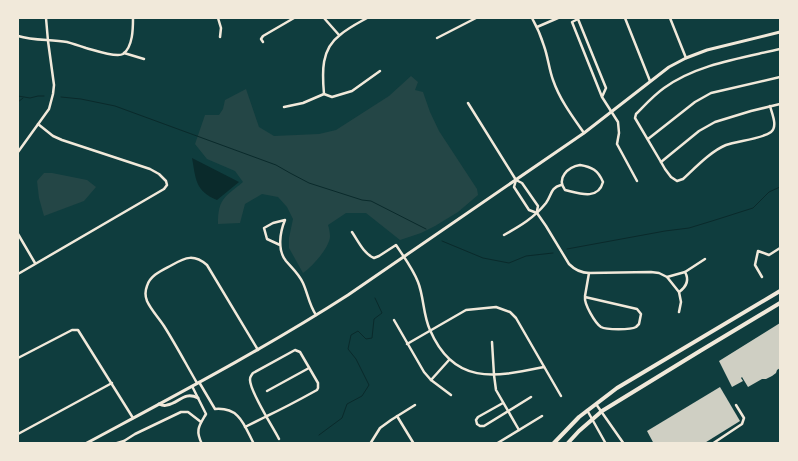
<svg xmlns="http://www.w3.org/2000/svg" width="798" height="461" font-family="'Fira Sans',sans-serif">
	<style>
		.green { fill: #244646 }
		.water { fill: #0a2a2b }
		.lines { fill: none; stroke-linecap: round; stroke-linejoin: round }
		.stream { stroke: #0a2a2b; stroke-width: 1 }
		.building { fill: #cfcfc3 }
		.minor { stroke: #f1e9da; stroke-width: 2.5 }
		.tertiary { stroke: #f1e9da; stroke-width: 3 }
		.secondary { stroke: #f1e9da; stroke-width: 4 }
	</style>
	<rect width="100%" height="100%" fill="#0f3d3e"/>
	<g class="green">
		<path d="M411,76L418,82L415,90L423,92L430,112L439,131L477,189L478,195L458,212L435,226L421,233L400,240L366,213H346L328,225C329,228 330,233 330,237C329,248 312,267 303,273L289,248V238L293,219L287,207L278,197L262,194L245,204L240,223L218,224C218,198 225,197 243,182L235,171L207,159L195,144L205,115H219L223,109L225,100L246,89L259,127L274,136L319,134L336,130L389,96Z"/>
		<path d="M44,173H52L87,180L96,187L84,201L44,216L39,198L37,181Z"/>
	</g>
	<path class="water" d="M192,158L239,182L217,200C195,191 196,179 192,158Z"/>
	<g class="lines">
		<g class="stream">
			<path d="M18,96L30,98L38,96H44"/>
			<path d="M61,97L81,99L115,106L276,165L290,173L309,183L362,200L371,201L426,229"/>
			<path d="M18,102L23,98"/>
			<path d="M442,241L483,258L509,263L526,256L553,253"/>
			<path d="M567,249L665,231L689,228L712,221L753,208L769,192L780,187"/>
			<path d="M319,435L342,418L347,404L362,396L369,385L356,359L348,349L351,335L358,331L366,339L372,338L374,319L382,313L375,298"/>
		</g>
	</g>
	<g class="building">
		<path d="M780,323V368L777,370L776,373L772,376L766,379H762L748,387L742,377L741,378L743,381L732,387L719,361Z"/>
		<path d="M720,387L740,421L703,444H654L647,431Z"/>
	</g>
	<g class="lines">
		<g class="minor">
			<path d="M218,18L221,28L220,37"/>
			<path d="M324,18L339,35"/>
			<path d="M532,18C537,27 541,36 544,46C548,57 549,69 553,80C560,100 572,116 584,133"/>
			<path d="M625,18L650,81"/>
			<path d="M670,18L686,58"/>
			<path d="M537,27L558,18"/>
			<path d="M18,36C34,41 51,39 67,42C74,44 80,46 86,48C94,50 116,58 123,54C133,47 133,28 133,18"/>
			<path d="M437,38L476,18"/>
			<path d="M263,42L261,39L263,36L294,18"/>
			<path d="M124,53L144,59"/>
			<path d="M324,94C322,72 321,49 340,35C348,28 358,23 367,18"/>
			<path d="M602,97L606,88L578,19L572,22L602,97L618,122L619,133L617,144L637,181"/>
			<path d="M468,103L516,180"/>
			<path d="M770,106C772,114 778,126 771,132C762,139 737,141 726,145C711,151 695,168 683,179L677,181L671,177L665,169L661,162L635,118L636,114C645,105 654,95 664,88C697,64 742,58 780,49"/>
			<path d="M284,107L303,103L324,94L332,97L352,91L380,71"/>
			<path d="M648,139L695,102L711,93L780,77"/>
			<path d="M18,152L49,109L53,94L54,85L48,41L46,18"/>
			<path d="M661,162L699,131L715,122L751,111L780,104"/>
			<path d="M580,165C592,167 598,170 603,182C598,201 578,193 565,190C556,178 568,167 580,165Z"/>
			<path d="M516,180L514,187L529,210L537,213L546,226L569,264C575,270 581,273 589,273L651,272L659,273L667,277L679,292L681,302L679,312"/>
			<path d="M516,180L522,183L538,206L537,211"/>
			<path d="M352,232C358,241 364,254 374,258L379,256L396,245C404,257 413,269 418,282C424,297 423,315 430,330C454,386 495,377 544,367"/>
			<path d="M18,234L35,263"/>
			<path d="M504,235C520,226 534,218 546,203C552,195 550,188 561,185"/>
			<path d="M280,245L267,239L264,228L273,223L285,220C280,232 277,250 286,261C292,268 299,274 303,283C308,294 309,305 316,315"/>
			<path d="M18,274L164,189L167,185L166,181L159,174L150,169L62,140L53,136L38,124"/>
			<path d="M667,277L685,272L705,259"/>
			<path d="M762,277L755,265L758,251L769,255L780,248"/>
			<path d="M679,292C686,287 690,281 685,272"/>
			<path d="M585,296L589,273"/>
			<path d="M585,297L637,309L641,314L639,324C638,325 637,326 636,327C631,330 606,330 601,327C595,323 584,304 585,297Z"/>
			<path d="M394,320L424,372L431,380L451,395"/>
			<path d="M492,342L494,375L496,390L519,430"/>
			<path d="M407,344L466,310L496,307L510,312L516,318L561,396"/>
			<path d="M18,358L72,330H78L133,418"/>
			<path d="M431,380L449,360"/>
			<path d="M199,382L215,409C240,407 244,425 254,444"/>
			<path d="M197,383C186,364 176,345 164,326C159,318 151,310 147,301C145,296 145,291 147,286C150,275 163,270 172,265C186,257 194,254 207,265L258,350"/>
			<path d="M192,386L206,414C199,426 195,430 202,444"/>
			<path d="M267,391L309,368"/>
			<path d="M503,403L478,417L476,420L477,424L480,426H484L531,397"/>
			<path d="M596,404L624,444"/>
			<path d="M587,410L606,444"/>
			<path d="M397,416L414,444"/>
			<path d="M245,427L265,417C282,409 299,400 317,390L318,388V383L300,352L295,350L253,373C251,376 250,376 250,380C250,392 273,427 279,439"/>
			<path d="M18,434L112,383"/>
			<path d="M114,444L124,441"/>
			<path d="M124,444V441L135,434L181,412H188L201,422"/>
			<path d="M291,444H301"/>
			<path d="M370,444L380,428L391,420L415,405"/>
			<path d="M496,444L542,416"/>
			<path d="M712,444L742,424L744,418L736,405"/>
			<path d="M779,444L780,443"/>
		</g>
		<g class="tertiary">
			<path d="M159,404C161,405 165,406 167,405C179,403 184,391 198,398"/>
			<path d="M85,444C174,396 264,349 348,295L584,133L669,67L686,58L707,50L780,32"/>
		</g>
		<g class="secondary">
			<path d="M553,444L579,417L617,388L780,291"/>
			<path d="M567,444L579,431L602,411L700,351L780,303"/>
		</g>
	</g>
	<rect width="798" height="461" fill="none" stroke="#f1e9da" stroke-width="38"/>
</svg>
